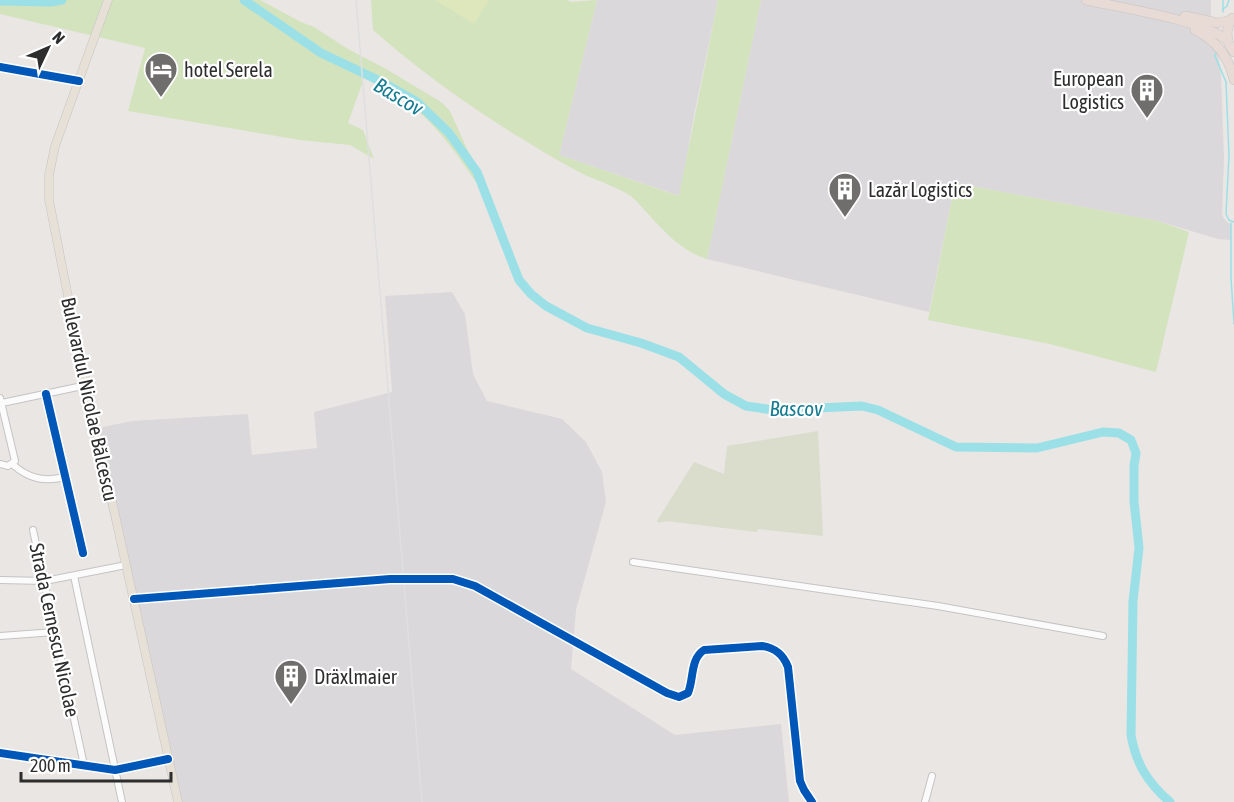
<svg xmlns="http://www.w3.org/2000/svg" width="1234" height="802" font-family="'Asap Condensed',sans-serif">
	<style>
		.industrial { fill: #dad8da }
		.green { fill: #d3e3be }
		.cemetery { fill: #daddcb }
		.pitch { fill: #dee7bc }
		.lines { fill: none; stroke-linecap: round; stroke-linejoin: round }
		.stream { stroke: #9ce0e7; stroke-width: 1.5 }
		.river { stroke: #9ce0e7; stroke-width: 9 }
		.minor-casing { stroke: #c5c3c3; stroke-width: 8 }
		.major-casing { stroke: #c6c4c3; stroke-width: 9 }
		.highway-casing { stroke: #c6c4c3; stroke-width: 10 }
		.minor { stroke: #fcfbfb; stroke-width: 6 }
		.major { stroke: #e7e0d6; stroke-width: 8 }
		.highway { stroke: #e8dbd6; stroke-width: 9 }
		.rail { stroke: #dfdfe0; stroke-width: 1.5 }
		.cycleway-casing { stroke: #fff; stroke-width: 11 }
		.cycleway { stroke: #0057b8; stroke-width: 8 }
		.labels { text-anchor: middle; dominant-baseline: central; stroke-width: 4.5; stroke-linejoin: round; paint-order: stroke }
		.poi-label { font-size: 20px; fill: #2d2d2d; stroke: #fff; text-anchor: start }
		.street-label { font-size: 20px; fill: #2d2d2d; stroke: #fff }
		.water-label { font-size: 21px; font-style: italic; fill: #157c92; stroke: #fff }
	</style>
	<rect width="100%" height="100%" fill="#eae6e3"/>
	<g class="industrial">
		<path d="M597,0H718L694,115L680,196L559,155Z"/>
		<path d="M761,0H1211V38L1218,53L1221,75L1224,158L1222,214L1224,219L1231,225V240L1218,239L1158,221L955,183L929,312L707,259Z"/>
		<path d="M452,292L465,314L473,374L487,401L562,419L586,442L602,472L606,502L576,610L571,669L675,735L781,724L789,802H181L90,433L103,427L132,421L248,414L252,455L317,448L314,412L392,392L385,296Z"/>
	</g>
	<g class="green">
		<path d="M0,0H260L301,22L314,27L348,49L386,69L441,102L450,111L467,149L486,181L476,182C455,152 436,123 405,101C393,92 378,86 364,78L348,123L363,130L374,159L350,145L300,140L128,111L145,48L0,14Z"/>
		<path d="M371,0H568L570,2L597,0L559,155L679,196L718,0H761L707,259C675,250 654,218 631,196C614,185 594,180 577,171C505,131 434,84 373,30Z"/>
		<path d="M955,183L1158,221L1189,232L1156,372L1050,344L928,320Z"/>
	</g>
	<path class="cemetery" d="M818,431L823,536L758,529L757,532L666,521L659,523L657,521L694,462L724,474L727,446Z"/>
	<path class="pitch" d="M435,0H489L474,24Z"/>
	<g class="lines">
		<g class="stream">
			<path d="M1223,0V12"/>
			<path d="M1223,9L1227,6L1229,0"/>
			<path d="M1216,53L1215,56L1226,82L1229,155L1226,214L1229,220L1234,222"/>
			<path d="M1231,223V278L1234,324"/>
		</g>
		<g class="river">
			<path d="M244,0L321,53L380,81L417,102L449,133L477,172L519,280L531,294L546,306L587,328L641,343L679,357L724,394L746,406L773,410L862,406L878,410L956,447L1037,448L1103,432L1119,433L1131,440L1136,453L1134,466V501L1139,548L1133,601L1131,735C1136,764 1148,783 1170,802"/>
			<path d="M0,1L51,2L62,0"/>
		</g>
		<defs>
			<g id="minor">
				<path d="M0,67L79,81"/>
				<path d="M46,394L83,553"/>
				<path d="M0,398L15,461L8,466L0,464"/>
				<path d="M2,403L87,385"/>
				<path d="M12,464C29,479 44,482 65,477"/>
				<path d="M33,530L84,765"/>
				<path d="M633,562L938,606L1103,636"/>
				<path d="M74,576L122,802"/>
				<path d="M0,580L45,581L126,565"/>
				<path d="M134,599L390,579H453L475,586L667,693L679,697L688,693C694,679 690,659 704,650L762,646C775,648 783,654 788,667L800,781L804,790L812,802"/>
				<path d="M0,636L55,632"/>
				<path d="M0,753L115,770L168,759"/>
				<path d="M925,802L932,776"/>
			</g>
			<path id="major" d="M108,0L55,146L49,175V200L76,337L178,802"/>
			<g id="highway">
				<path d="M1086,0C1117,7 1208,21 1228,41"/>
				<path d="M1185,16L1218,23L1231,20"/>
				<path d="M1232,18C1225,30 1225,41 1234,52"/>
				<path d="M1195,30C1216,40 1229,58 1234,80"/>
			</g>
		</defs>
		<use href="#minor" class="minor-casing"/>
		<use href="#major" class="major-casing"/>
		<use href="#highway" class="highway-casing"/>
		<use href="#minor" class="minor"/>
		<use href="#major" class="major"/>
		<use href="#highway" class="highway"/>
		<path class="rail" d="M356,0L422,802"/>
		<defs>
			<g id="cycleway">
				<path d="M0,67L79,81"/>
				<path d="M46,394L83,553"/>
				<path d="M134,599L390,579H453L475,586L667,693L679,697L688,693C694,679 690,659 704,650L762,646C775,648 783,654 788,667L800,781L804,790L812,802"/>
				<path d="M0,753L115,770L168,759"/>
			</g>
		</defs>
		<use href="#cycleway" class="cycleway-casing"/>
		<use href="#cycleway" class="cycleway"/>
	</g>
	<defs>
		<symbol id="hotel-pin" viewBox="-11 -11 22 30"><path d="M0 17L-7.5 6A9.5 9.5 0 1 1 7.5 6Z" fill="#6f6e6d" stroke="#fff"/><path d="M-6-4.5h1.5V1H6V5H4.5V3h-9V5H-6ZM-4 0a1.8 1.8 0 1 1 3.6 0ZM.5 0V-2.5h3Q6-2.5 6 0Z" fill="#fff"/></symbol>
		<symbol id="building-pin" viewBox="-11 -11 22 30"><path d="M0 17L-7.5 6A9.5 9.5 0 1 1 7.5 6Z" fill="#6f6e6d" stroke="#fff"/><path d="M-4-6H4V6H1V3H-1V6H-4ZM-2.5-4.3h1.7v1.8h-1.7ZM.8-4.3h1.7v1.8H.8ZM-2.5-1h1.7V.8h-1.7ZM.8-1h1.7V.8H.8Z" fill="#fff"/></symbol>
	</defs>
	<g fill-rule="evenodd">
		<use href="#hotel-pin" x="142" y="50" width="38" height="52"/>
		<use href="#building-pin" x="1128" y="71" width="38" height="52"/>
		<use href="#building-pin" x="826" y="170" width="38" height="52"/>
		<use href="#building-pin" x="272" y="657" width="38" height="52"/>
	</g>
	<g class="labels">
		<g class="poi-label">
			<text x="184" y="69">hotel Serela</text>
			<text x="1124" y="78" text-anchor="end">European<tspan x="1124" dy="23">Logistics</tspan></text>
			<text x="868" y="189">Lazăr Logistics</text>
			<text x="314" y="676">Dräxlmaier</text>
		</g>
		<g class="street-label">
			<text transform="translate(90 399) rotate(78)">Bulevardul Nicolae Bălcescu</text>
			<text transform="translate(55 630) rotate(78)">Strada Cernescu Nicolae</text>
		</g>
		<g class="water-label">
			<text transform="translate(399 96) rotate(31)">Bascov</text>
			<text x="796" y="408">Bascov</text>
		</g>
	</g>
	<g transform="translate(48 48) rotate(46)" stroke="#ffffff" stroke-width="4.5" paint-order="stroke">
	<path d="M0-4.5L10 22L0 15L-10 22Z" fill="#2d2d2d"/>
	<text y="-9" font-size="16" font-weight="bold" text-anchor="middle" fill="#2d2d2d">N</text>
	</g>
	<path d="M21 772v9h150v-9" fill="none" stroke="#2d2d2d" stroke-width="3"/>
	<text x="30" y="772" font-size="18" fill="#2d2d2d" stroke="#ffffff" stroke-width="4.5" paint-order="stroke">200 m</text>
</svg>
